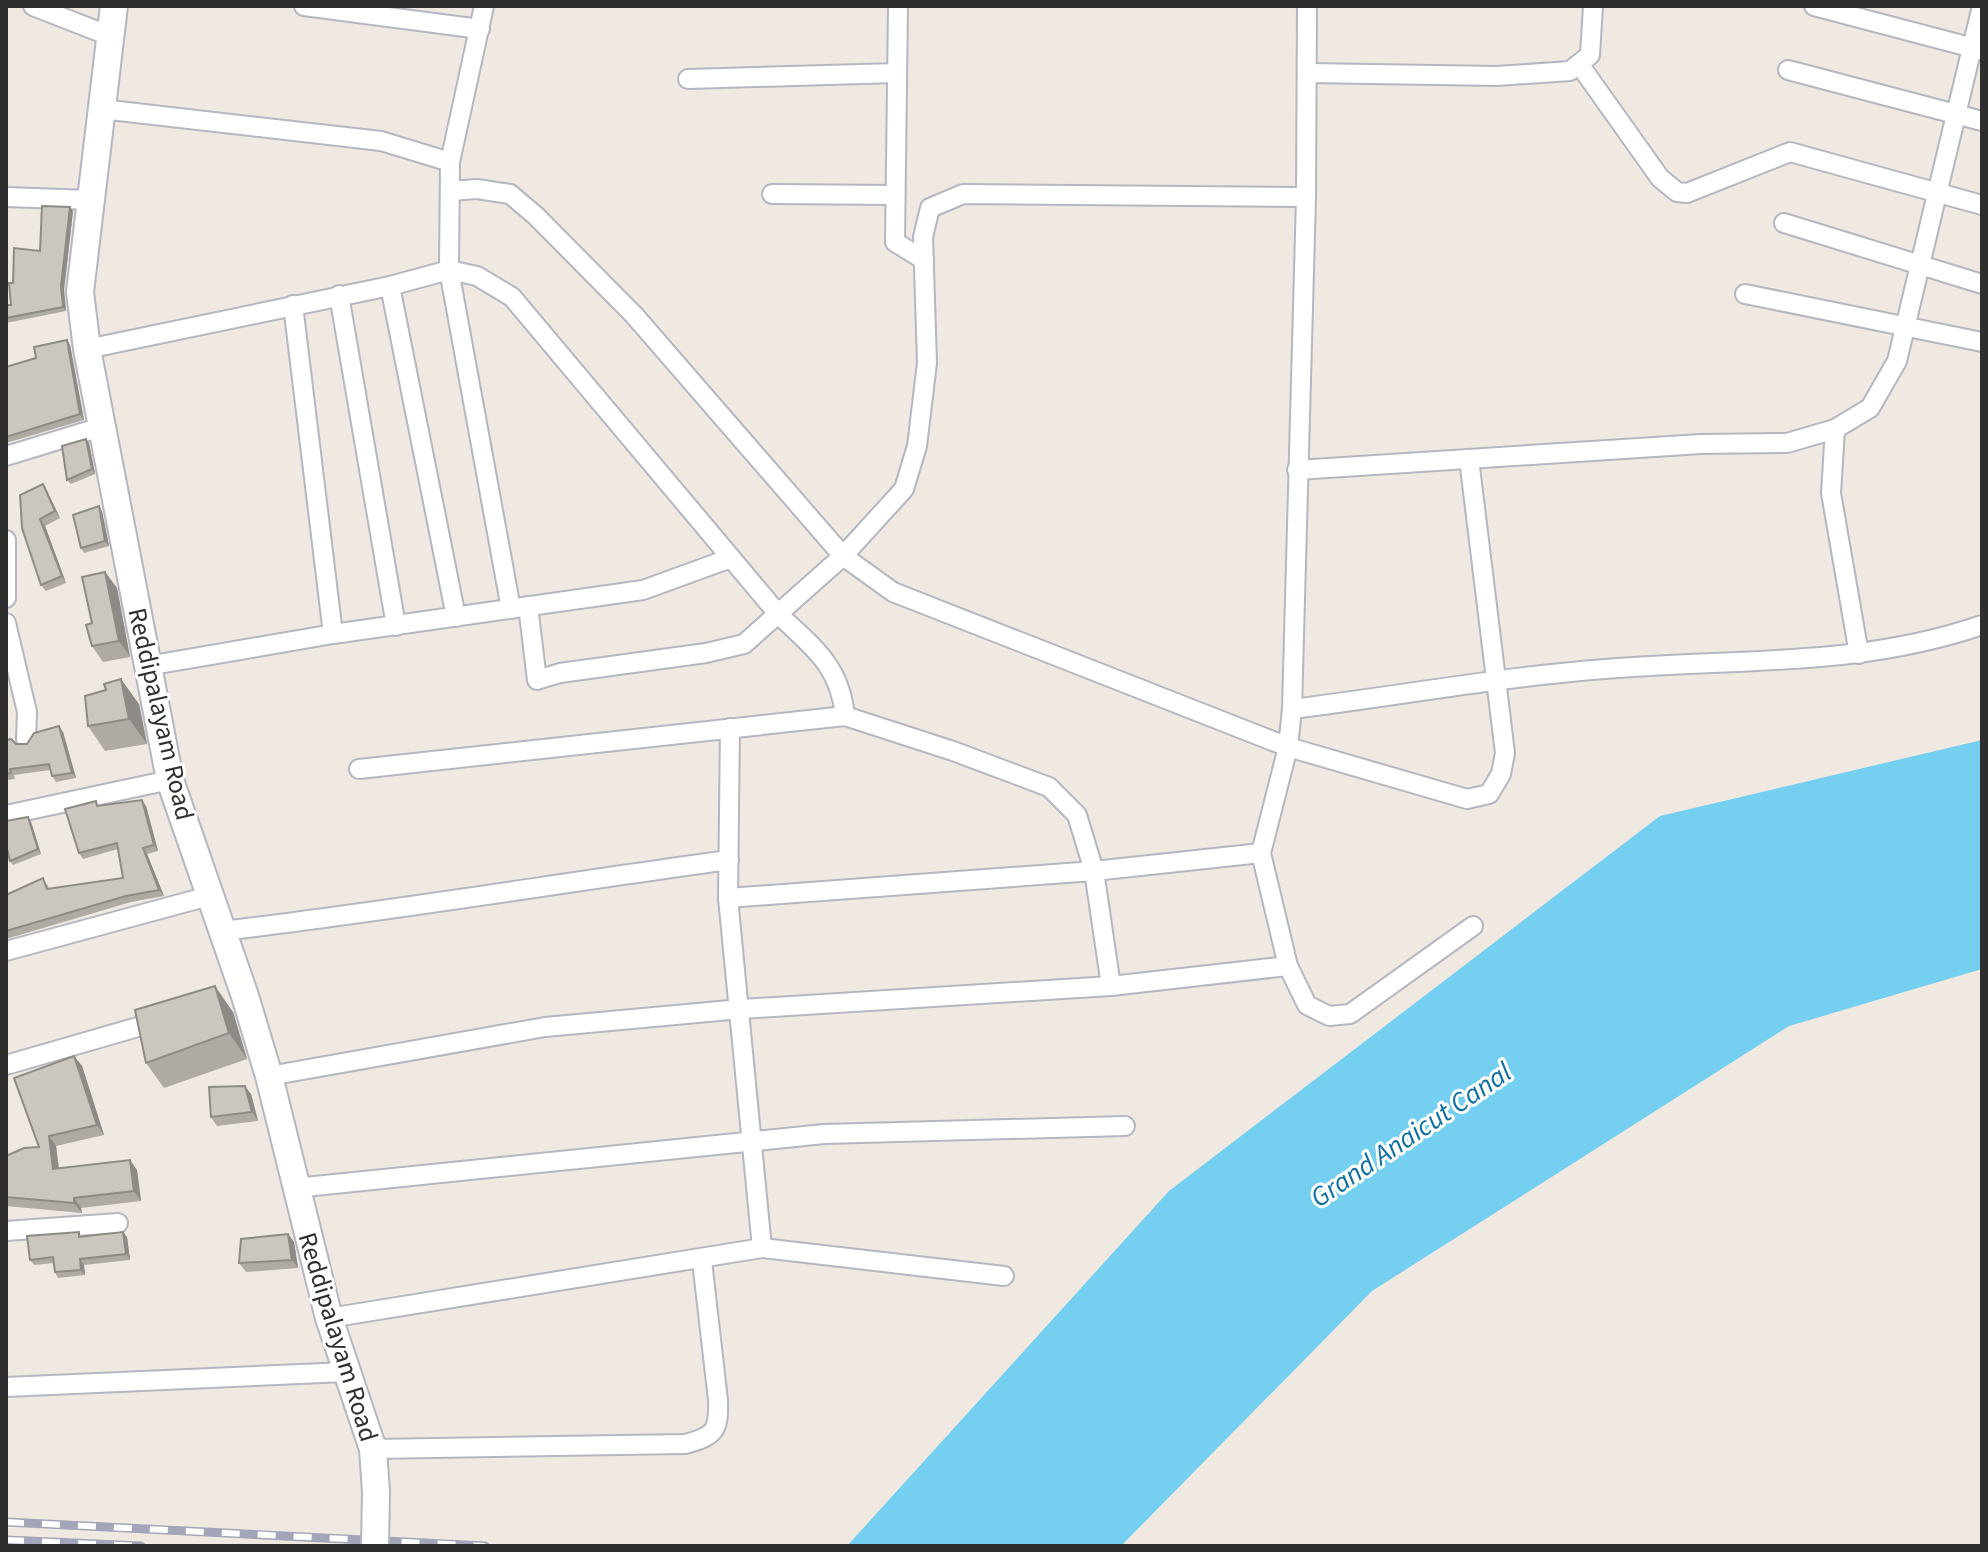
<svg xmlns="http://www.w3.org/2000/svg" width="1988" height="1552" font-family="'Source Sans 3',sans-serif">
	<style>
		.water { fill: #75cff0 }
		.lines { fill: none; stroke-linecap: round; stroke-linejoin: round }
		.street-casing { stroke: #b4b7c1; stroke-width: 22 }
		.secondary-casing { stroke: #b4b7c1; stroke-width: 30 }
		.street { stroke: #fff; stroke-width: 18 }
		.secondary { stroke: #fff; stroke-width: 26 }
		.rail-casing { stroke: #a3a6b8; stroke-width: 9 }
		.rail { stroke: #fff; stroke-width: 6; stroke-dasharray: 18; stroke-linecap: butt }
		.secondary-bridge-casing { stroke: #b4b7c1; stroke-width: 30; stroke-linecap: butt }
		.secondary-bridge { stroke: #fff; stroke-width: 26 }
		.wall { fill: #afaba4 }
		.shaded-wall { fill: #8e8b86 }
		.building { fill: #cbc7bf; stroke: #8e8b86; stroke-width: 2 }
		.labels { text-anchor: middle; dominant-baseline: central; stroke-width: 6; stroke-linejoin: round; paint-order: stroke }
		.street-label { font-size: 26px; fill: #2e2e2e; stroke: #fff }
		.water-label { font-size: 28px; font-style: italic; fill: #0d6fa3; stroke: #fff }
	</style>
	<rect width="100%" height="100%" fill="#efe9e1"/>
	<path class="water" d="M1982,740V969L1789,1026L1372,1291L1121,1546H847L1169,1191L1660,816Z"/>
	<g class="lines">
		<defs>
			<g id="street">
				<path d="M33,6L110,36"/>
				<path d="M304,6L480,29"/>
				<path d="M484,6L450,162L449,270L511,609"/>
				<path d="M898,6L895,242L924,260"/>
				<path d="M1307,6L1306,197L1292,709L1288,747L1261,853L1288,966L1307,1005L1329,1016L1350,1014L1473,926"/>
				<path d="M1814,6L1981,50"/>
				<path d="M1579,64L1660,178L1677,192L1687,193L1790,152L1982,205"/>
				<path d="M1788,70L1982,121"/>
				<path d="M1307,73L1497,76L1570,71L1590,55L1593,6"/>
				<path d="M688,79L897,73"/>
				<path d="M101,109L381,141L450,162"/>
				<path d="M450,191L477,189L510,194L536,216L634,315L843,556L893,592L1288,747L1467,799L1489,794L1501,774L1505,753L1469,459"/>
				<path d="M772,194L895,195"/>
				<path d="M6,197L91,200"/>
				<path d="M1784,223L1982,284"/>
				<path d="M390,286L456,617"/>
				<path d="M1745,294L1982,342"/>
				<path d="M339,295L396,626"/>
				<path d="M293,305L333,634"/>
				<path d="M87,349L390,286L449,270L477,276L512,297L779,615C814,648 840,666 845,716"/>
				<path d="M1835,429L1831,493L1859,654"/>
				<path d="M6,456L101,427"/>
				<path d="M1297,470L1701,444L1787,443L1835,429L1870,408L1897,361L1982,6"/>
				<path d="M6,540V598"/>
				<path d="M528,606L537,680L560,673L706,653L744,644L843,556L904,489L917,446L927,363L923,237L930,208L963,194L1306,197"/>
				<path d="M6,623L27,712L26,739"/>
				<path d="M147,666L333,634L643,590L731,558"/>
				<path d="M1292,709C1397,696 1500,677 1605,669C1734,658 1857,668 1982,625"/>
				<path d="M359,769L845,716L953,751L1049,787L1077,815L1094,871L1111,986"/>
				<path d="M6,815L170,780"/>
				<path d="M728,898L1094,871L1261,853"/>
				<path d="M222,931C391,911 560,883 729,860"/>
				<path d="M6,951L209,896"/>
				<path d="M6,1065L162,1020"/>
				<path d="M269,1076L545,1027L741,1009L1111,986L1288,966"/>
				<path d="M295,1188L824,1134L1125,1126"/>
				<path d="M6,1231L118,1223"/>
				<path d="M762,1248L1004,1276"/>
				<path d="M329,1318L762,1248L728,898L730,728"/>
				<path d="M6,1387L346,1372"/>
				<path d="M373,1449L685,1444C715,1436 719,1431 718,1400L702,1261"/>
			</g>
			<path id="secondary" d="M114,6L80,292L87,349L170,780L245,996L269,1076L329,1318L373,1449L376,1492"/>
		</defs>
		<use href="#street" class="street-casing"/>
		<use href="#secondary" class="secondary-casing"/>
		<use href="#street" class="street"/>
		<use href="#secondary" class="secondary"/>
		<defs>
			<g id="rail">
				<path d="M6,1522L485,1546"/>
				<path d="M6,1540L141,1546"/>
			</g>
		</defs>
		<use href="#rail" class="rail-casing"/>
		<use href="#rail" class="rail"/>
		<defs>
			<path id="secondary-bridge" d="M375,1546L376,1492"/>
		</defs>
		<use href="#secondary-bridge" class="secondary-bridge-casing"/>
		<use href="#secondary-bridge" class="secondary-bridge"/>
	</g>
	<g class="wall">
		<path d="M73,211L64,290L66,311L6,323V305H11L13,283Z"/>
		<path d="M70,345L84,420L6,443V367L36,358Z"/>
		<path d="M89,443L95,474L71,484L67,480Z"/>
		<path d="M43,484L47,491L60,518L45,526L66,583L46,591L41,585L22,528Z"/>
		<path d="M102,511L109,546L84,553L81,548Z"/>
		<path d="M105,572L117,588L130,657L103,662L92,646V623Z"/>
		<path d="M139,704L147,744L105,751L88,726Z"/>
		<path d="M63,732L76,778L56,782L52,776L50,770L14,775L15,779L6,780V740L16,744H27Z"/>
		<path d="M98,805L146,806L158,851L147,854L164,896L131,902L6,939V895L47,884L49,889L123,878L118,849L83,859L79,853Z"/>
		<path d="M31,822L41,854L13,865L10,861Z"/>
		<path d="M233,1012L247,1059L164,1088L146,1063Z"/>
		<path d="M74,1056L82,1066L104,1135L56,1146L59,1168L137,1170L141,1201L81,1208L82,1213L6,1206V1156L39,1147Z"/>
		<path d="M251,1094L258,1121L217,1126L211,1117Z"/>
		<path d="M123,1232L127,1237L130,1260L84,1265L85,1275L58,1278L55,1272L54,1263L34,1265L30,1260L82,1237Z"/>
		<path d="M288,1234L294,1242L298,1268L246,1272L239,1263Z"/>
	</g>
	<g class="shaded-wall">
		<path d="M70,207L73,211L64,290L66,311L63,307L61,286Z"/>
		<path d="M67,340L70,345L84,420L80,414Z"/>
		<path d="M86,439L89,443L95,474L92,469Z"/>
		<path d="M43,484L47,491L60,518L55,511Z"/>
		<path d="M99,506L102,511L109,546L105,541Z"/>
		<path d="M40,519L45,526L66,583L62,576Z"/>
		<path d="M105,572L117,588L130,657L119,641Z"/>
		<path d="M121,679L139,704L147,744L129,719Z"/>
		<path d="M59,726L63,732L76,778L72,773Z"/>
		<path d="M142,800L146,806L158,851L154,845Z"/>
		<path d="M28,817L31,822L41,854L38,849Z"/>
		<path d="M143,848L147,854L164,896L159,890Z"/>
		<path d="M215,986L233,1012L247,1059L229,1033Z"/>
		<path d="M74,1056L82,1066L104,1135L97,1125Z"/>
		<path d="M245,1086L251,1094L258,1121L252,1112Z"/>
		<path d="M49,1136L56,1146L60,1179L53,1169Z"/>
		<path d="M130,1160L137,1170L141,1201L134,1191Z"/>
		<path d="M74,1198L81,1208L82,1213L74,1203Z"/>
		<path d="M123,1232L127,1237L130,1260L126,1254Z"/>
		<path d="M288,1234L294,1242L298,1268L292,1260Z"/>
		<path d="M80,1259L84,1265L85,1275L81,1270Z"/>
	</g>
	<g class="building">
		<path d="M42,206L70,207L61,286L63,307L6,318V305H11L9,283H13L14,248L40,251Z"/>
		<path d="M67,340L80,414L6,437V367L36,358L34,347Z"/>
		<path d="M86,439L92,469L67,480L62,446Z"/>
		<path d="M43,484L55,511L40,519L62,576L41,585L22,528L20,495Z"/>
		<path d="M99,506L105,541L81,548L73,515Z"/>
		<path d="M105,572L119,641L92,646L86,625L92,623L82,577Z"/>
		<path d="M121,679L129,719L88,726L85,696L106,690L104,684Z"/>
		<path d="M59,726L72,773L52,776L49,764L10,769L11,773L6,774V740L11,739L16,744H27L34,733Z"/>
		<path d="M142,800L154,845L143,848L159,890L126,896L6,931V895L43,878L47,889L123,878L117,843L79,853L65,809L96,801L97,806Z"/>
		<path d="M28,817L38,849L10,861L6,845V821Z"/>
		<path d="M215,986L229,1033L146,1063L135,1010Z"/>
		<path d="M74,1056L97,1125L49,1136L53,1169L130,1160L134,1191L74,1198V1203L6,1197V1156L24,1148L39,1147L14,1078Z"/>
		<path d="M245,1086L252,1112L211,1117L209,1087Z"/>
		<path d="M79,1232V1237L123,1232L126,1254L80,1259L81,1270L55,1272L53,1257L30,1260L27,1236Z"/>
		<path d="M288,1234L292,1260L239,1263L241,1239Z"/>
	</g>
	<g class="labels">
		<g class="street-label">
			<text transform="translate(161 714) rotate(77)">Reddipalayam Road</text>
			<text transform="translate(338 1337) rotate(73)">Reddipalayam Road</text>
		</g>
		<g class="water-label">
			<text transform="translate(1411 1135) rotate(-34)">Grand Anaicut Canal</text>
		</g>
	</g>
	<rect width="1988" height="1552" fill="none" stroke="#2e2e2e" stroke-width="16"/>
</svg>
